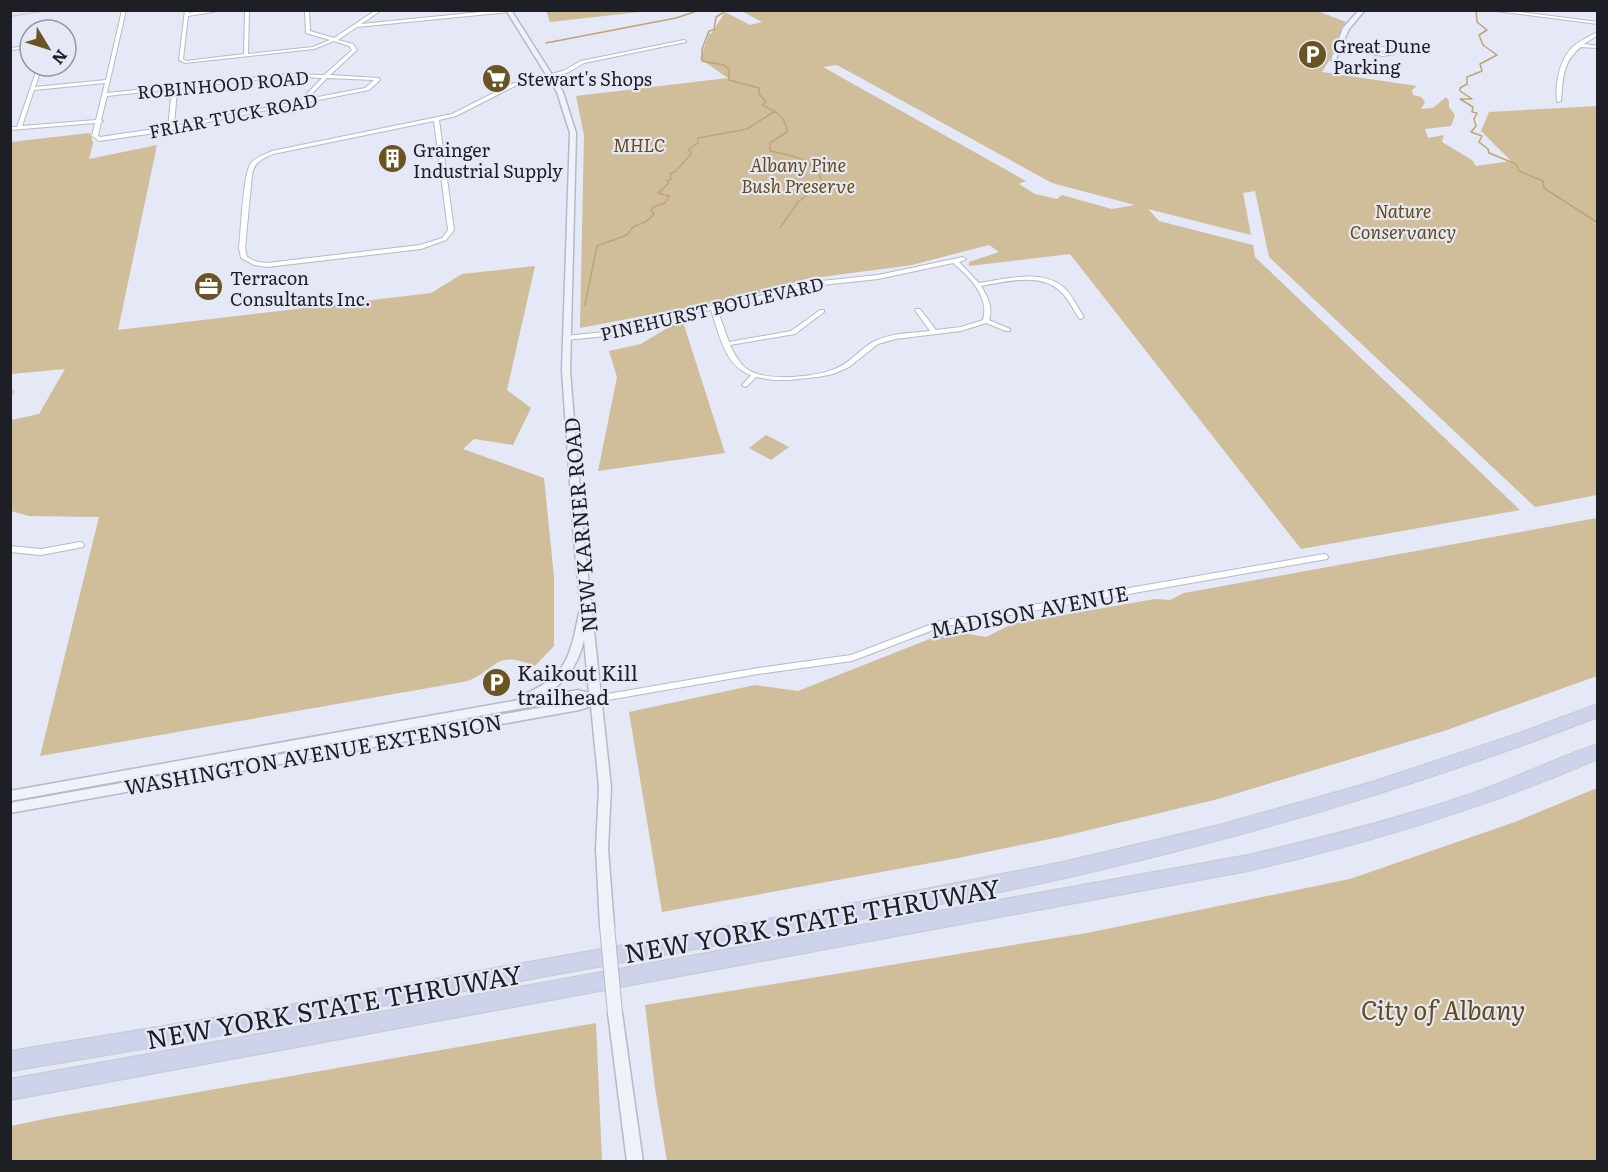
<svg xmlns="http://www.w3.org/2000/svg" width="1608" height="1172" font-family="Literata,serif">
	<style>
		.green { fill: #d0bd9a; fill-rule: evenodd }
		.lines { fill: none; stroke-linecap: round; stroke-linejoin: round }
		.stream { stroke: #bea576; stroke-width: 1.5 }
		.street-casing { stroke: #b6b9c7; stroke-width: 2 }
		.secondary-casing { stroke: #b6b9c7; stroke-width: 3 }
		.primary-casing { stroke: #c9c9ca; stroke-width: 2 }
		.highway-casing { stroke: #c9c9ca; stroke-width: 2 }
		.street { fill: #fff; fill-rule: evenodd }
		.secondary { fill: #f0f2f9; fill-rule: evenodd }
		.primary { fill: #e1e5f3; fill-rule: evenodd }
		.highway { fill: #cdd3eb; fill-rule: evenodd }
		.secondary-bridge-casing { stroke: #b6b9c7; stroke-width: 16; stroke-linecap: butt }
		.secondary-bridge { stroke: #f0f2f9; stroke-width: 14 }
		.labels { text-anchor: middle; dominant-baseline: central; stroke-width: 4.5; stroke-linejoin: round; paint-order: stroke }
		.far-poi-label { font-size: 18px; fill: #1e1f24; stroke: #e5e8f6; text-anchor: start }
		.far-street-label { font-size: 18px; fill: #1e1f24; stroke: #e5e8f6 }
		.far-park-label { font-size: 18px; font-style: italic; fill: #664c13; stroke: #e5e8f6 }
		.street-label { font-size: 21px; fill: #1e1f24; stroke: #e5e8f6 }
		.poi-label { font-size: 21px; fill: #1e1f24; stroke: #e5e8f6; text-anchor: start }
		.near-street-label { font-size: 26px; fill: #1e1f24; stroke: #e5e8f6 }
		.near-park-label { font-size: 26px; font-style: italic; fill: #664c13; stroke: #e5e8f6 }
	</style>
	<rect width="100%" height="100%" fill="#e5e8f6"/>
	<g class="green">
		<path d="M546,10H649V11L550,22Z"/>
		<path d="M1315,10L1346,22L1342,27L1334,52L1322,72L1417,86L1412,90L1413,95L1421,97L1425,102L1421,109L1433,108L1446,97L1449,101V107L1455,115L1451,126L1425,129L1428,138L1444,135L1442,142L1472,160L1476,166L1511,161L1481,131L1489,112L1597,106V495L1535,507L1269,257L1255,191L1243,193L1251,235L1148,209L1159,221L1253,245L1255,257L1520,510L1301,549L1070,254L969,266V262L999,252L989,245L912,265L806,279L754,295L580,328L584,135L576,96L728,78L700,59L709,34L712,33L725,12L750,25L762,22L741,11ZM837,65L1052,183L1135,205L1112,209L1062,195L1057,199L1035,194L1019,184L1026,181L823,67Z"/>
		<path d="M90,133L93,143L89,159L157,145L118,330L431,293L462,274L535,266L507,390L531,408L513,445L474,439L463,449L544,478L554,577V646L535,666C493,650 501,667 468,681L40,756L99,517L29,516L11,511V420L39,414L65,369L11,374V142Z"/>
		<path d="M682,319L725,453L598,471L617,377L609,351L641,344Z"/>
		<path d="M766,435L789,447L771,460L749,448Z"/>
		<path d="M1597,518V676L1444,731L1218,799L1064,836L958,858L662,912L629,712L755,685L798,691L932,638L962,633L986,637L1012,624L1155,599L1170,600L1184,593Z"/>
		<path d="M1597,788V1161H667L655,1088L645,1005L1087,933L1350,879L1515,822Z"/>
		<path d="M596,1023L602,1161H11V1126L49,1118Z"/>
	</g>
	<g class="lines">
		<g class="stream">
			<path d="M721,10L724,12L716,17L714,30L709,31L702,49V61L724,65L729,70V80L759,88V94L766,102L762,105C775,111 786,116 787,132L770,143V151C793,156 814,158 823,183L798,202L780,228"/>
			<path d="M1476,10L1477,22L1487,30L1479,35L1483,45L1497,55L1480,64L1482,71L1467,77V84L1460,88V91L1472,99H1460L1473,107L1472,112L1477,113L1474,119L1476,126L1471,132L1482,136L1479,142L1488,149L1489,153L1516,164L1519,171L1543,181L1544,188L1598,223"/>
			<path d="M546,43L676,18L700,10"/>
			<path d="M585,305L597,246L627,235L633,227L647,221L654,214L651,211L653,207L665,203L669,196L658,193L669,183L667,181L671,179L670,174L676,171L691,154L689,149L698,143V138L747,129L775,111"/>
		</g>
		<defs>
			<g id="street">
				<path d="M122,10H126L107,93L289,74L324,75L352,50L349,46L334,41L314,49L185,63L179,60L185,10H189V13L209,10H224L188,16L183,59L186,61L244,54L245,10H249L248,54L313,47L330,40L306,33L305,10H309L310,31L334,38L376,10H382L361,24L501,10L511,11L509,12L357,27L338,40L353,44L357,50L330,75L378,78L380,79V80L369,90L303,103L293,113L290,111L296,104L155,133L99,141L92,136L95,123L10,130V127H17L38,66H42L35,87L106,80ZM289,76L322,78L300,101L174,126L177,89ZM327,78L374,80L365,88L307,99ZM105,83L96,120L22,126L34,90ZM172,89L168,127L100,137L98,136L101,122L103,121L101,120L107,96Z"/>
				<path d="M1488,10H1505L1598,22V24Z"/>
				<path d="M1598,32V35L1584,44L1598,46V48L1581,47C1562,62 1563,79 1561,101L1557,102C1555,82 1560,56 1576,44C1582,40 1591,35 1598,32Z"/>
				<path d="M684,40L686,41V42L584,63L567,73L515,86L456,116L439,120L454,230L446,240L421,249L267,267L254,265L241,258L239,248C241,232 243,173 251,163C256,157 265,154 272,151L452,114L511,84L563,71L581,61ZM434,121L448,230L442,238L420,245L267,263L257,262L247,257L245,248L252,175C254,162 262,159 273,154Z"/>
				<path d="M30,46V48L10,50V48Z"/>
				<path d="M1339,46L1372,51L1381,47L1392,49L1394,54L1383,56L1337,48V47ZM1382,50L1388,51L1389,53L1383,54L1378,52Z"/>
				<path d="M963,257L966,259L965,260L959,262L979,283C1004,279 1040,269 1062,286C1072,294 1077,307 1084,317L1081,319L1079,318C1073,309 1068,298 1060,291C1040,272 1005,282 981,286C988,297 993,307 989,320L1010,329V331H1006L986,323L961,331L895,339L878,344L849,367L833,374L818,377L789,380H773L756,377L747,386L745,387L742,385L751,375C725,367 719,333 711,310L676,316L625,334L566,340L563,338L566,336L624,330L673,313L746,300L803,283L878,275ZM953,263C969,276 990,297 983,320L961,327L936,330L920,309H916L915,310L930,331C912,333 891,333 875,341C862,347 854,359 841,366C821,377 771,382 750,371C740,365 735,355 730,345L795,334L824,312V310H820L791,331L729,342L717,309L749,303L804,287L878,279Z"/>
				<path d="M10,390L13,391V393L10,394Z"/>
				<path d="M80,542L83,543L84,545L83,547L41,555L10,552V546L41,549Z"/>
				<path d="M1324,554L1327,555L1328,557L1327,559L941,627L852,661L758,674L596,702L593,701L591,699L593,697L596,696L758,668L851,655L940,621Z"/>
			</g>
			<g id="secondary">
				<path d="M506,10H511L563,92L576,133L570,371L584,540L611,787L608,849L614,926L612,930L607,932L602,930L600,926L596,849L599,787L591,706L579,710L10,813V803L583,700L578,698L10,801V791L519,700L520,696C566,678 570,658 579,613L581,610L574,540L562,371L570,133L557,92ZM584,640L589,693L578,690L544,696C566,682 578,665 584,640Z"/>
				<path d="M1359,10H1365L1349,29L1336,59L1331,60L1343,28Z"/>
				<path d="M615,1006L620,1008L622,1013L643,1162H627L608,1013L610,1008Z"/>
			</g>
			<path id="primary" d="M24,10H48L10,16V12Z"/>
			<g id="highway">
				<path d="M1598,704V717C1424,784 1247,837 1065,878C932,908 798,930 663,955C446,994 229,1036 10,1071V1051L256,1011L824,909L1063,862L1219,825L1372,782L1517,734Z"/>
				<path d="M1598,744V759C1485,808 1368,843 1248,871L10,1100V1079L1248,855C1321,838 1394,820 1465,796C1510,781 1553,759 1598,744Z"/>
			</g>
		</defs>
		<use href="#street" class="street-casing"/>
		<use href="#secondary" class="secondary-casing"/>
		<use href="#primary" class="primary-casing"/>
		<use href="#highway" class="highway-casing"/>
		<use href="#street" class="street"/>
		<use href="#secondary" class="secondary"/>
		<use href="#primary" class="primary"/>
		<use href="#highway" class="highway"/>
		<defs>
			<path id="secondary-bridge" d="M607,926L615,1013"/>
		</defs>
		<use href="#secondary-bridge" class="secondary-bridge-casing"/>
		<use href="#secondary-bridge" class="secondary-bridge"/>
	</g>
	<defs>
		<symbol id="parking-disc" viewBox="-11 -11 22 22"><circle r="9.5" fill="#6b5424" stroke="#e5e8f6"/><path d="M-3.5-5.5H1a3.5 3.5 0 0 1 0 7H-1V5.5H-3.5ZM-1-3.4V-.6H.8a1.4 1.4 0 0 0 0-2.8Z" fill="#fff"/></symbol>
		<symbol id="supermarket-disc" viewBox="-11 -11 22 22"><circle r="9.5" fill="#6b5424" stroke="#e5e8f6"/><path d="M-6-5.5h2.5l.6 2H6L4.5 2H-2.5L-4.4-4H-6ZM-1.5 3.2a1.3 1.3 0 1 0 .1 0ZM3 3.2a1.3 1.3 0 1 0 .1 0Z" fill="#fff"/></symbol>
		<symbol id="building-disc" viewBox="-11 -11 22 22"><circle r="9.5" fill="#6b5424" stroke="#e5e8f6"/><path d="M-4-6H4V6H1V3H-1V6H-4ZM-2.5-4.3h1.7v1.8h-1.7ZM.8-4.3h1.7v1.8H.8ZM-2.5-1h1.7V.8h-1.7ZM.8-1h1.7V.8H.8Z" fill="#fff"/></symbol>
		<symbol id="office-disc" viewBox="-11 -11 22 22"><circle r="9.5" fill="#6b5424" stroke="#e5e8f6"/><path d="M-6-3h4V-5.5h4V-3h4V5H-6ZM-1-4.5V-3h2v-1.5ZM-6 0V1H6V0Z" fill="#fff"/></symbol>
	</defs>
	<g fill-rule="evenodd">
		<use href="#parking-disc" x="1296" y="38" width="33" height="33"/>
		<use href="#supermarket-disc" x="480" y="62" width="33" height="33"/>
		<use href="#building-disc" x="376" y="142" width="33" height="33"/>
		<use href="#office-disc" x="192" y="270" width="33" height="33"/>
		<use href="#parking-disc" x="480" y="666" width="33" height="33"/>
	</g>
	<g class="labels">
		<g class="far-poi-label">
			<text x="1333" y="45">Great Dune<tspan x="1333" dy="21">Parking</tspan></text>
			<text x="517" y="78">Stewart's Shops</text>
			<text x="413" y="149">Grainger<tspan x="413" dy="21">Industrial Supply</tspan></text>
			<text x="230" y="277">Terracon<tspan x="230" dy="21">Consultants Inc.</tspan></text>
		</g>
		<g class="far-street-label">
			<text transform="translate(223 84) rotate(-5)">ROBINHOOD ROAD</text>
			<text transform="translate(233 115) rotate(-11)">FRIAR TUCK ROAD</text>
			<text transform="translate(712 308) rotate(-13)">PINEHURST BOULEVARD</text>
		</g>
		<g class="far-park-label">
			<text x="639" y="144">MHLC</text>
			<text x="798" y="164">Albany Pine<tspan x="798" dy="21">Bush Preserve</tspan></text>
			<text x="1403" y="210">Nature<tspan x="1403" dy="21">Conservancy</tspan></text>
		</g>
		<g class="street-label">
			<text transform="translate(579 525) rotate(-95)">NEW KARNER ROAD</text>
			<text transform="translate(1029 610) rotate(-11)">MADISON AVENUE</text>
			<text transform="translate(313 753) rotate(-10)">WASHINGTON AVENUE EXTENSION</text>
		</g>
		<g class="poi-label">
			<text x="517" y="671">Kaikout Kill<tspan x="517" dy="24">trailhead</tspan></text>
		</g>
		<g class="near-street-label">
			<text transform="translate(812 919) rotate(-10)">NEW YORK STATE THRUWAY</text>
			<text transform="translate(334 1005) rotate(-10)">NEW YORK STATE THRUWAY</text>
		</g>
		<g class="near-park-label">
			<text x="1443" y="1008">City of Albany</text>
		</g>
	</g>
	<rect width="1608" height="1172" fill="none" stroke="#1e1f24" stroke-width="24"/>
	<g transform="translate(48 48) rotate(128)"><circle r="28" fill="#e5e8f6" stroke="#9598a2" stroke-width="1.5"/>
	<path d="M0-4.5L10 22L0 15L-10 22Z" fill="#6b5424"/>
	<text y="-9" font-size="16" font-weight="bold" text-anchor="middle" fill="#1e1f24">N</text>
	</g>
</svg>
